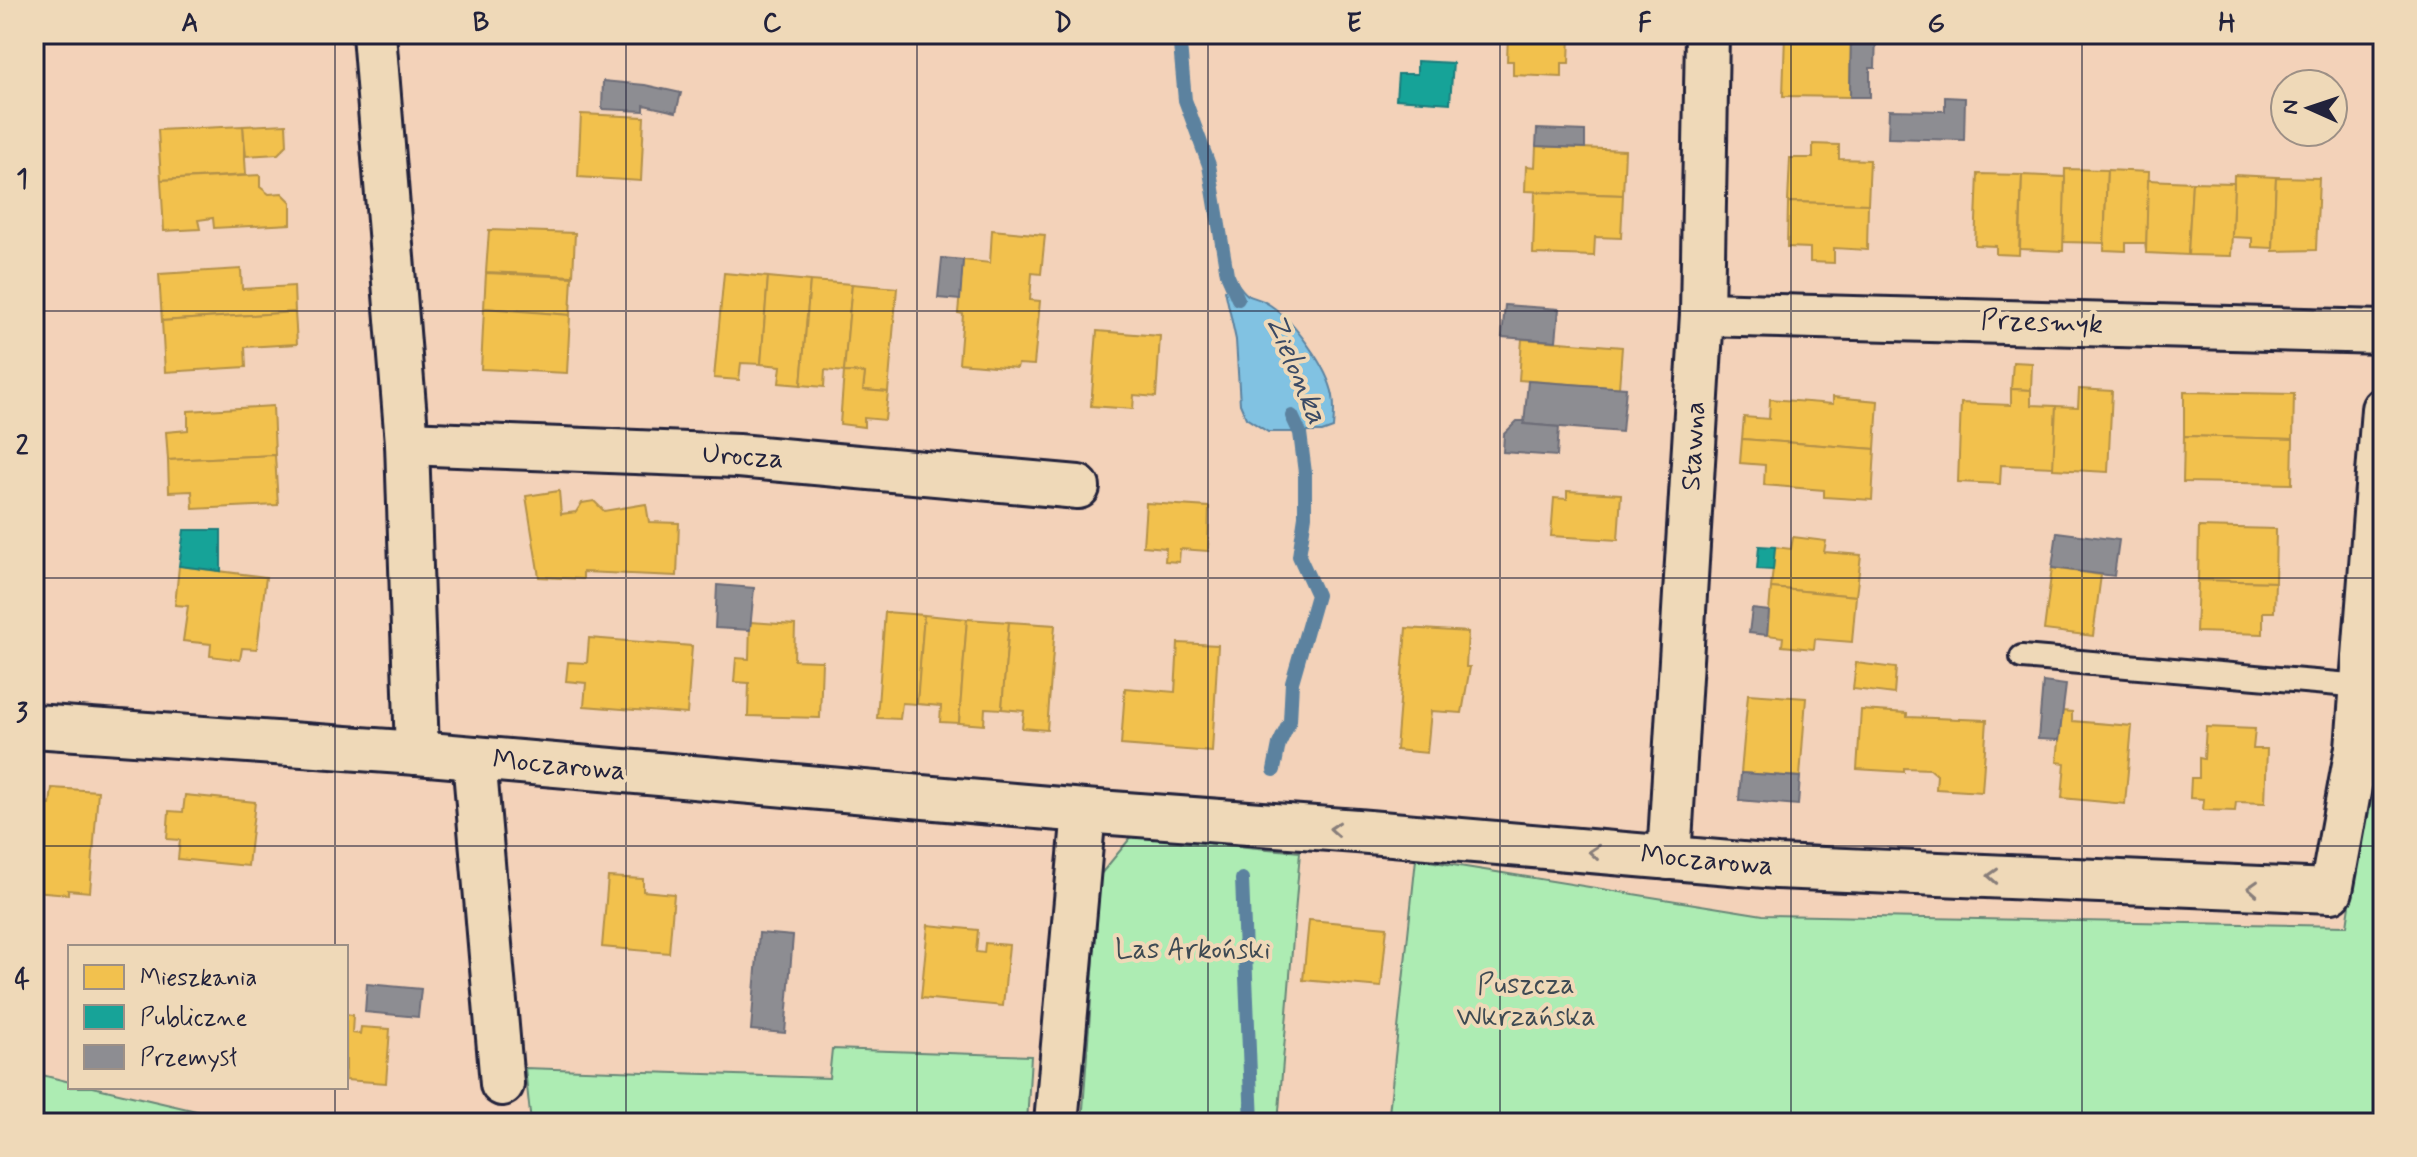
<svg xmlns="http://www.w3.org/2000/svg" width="2417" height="1157" font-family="Mynerve,sans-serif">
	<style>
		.green { fill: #adecb3; stroke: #688777; stroke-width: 2 }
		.water { fill: #81c2e2; stroke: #5b829f; stroke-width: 2 }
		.homes { fill: #f2c14e; stroke: #b49148; stroke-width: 2 }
		.public { fill: #17a398; stroke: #1a7c7c; stroke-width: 2 }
		.industry { fill: #8d8d92; stroke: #6d6d78; stroke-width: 2 }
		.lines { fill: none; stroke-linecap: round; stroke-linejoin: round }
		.stream { stroke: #5b829f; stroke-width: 14 }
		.lane-casing { stroke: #22223b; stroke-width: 28 }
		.street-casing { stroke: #22223b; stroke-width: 48 }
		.lane { stroke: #efd9b8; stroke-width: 22 }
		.street { stroke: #efd9b8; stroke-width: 42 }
		.oneway { stroke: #887e7a }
		.grid { fill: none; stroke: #22223b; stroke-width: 2; stroke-opacity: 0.55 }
		.labels { text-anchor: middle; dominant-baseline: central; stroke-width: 8; stroke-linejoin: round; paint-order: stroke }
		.street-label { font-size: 28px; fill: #22223b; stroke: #efd9b8 }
		.park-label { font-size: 28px; fill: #3e4a53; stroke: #efd9b8 }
		.water-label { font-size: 30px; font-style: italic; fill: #3a4a65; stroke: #efd9b8 }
		.neatline { fill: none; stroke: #22223b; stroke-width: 3 }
		.grid-label { font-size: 26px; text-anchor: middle; font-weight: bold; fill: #22223b }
	</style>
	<rect width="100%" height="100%" fill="#f3d2b9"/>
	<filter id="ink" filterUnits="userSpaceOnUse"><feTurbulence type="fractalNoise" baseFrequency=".0125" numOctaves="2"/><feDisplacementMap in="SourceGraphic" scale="16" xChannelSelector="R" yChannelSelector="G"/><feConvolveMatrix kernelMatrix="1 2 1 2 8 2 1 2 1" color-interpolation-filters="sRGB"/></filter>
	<g filter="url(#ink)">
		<g class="green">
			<path d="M2383,673V1123H1388L1416,859L1763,915L2347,926Z"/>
			<path d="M1132,836L1300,852L1278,1123H1082L1100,875Z"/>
			<path d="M832,1049L1031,1056L1027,1123H531L525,1068L829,1078Z"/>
			<path d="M34,1073L70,1082V1087H93L248,1123H34Z"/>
		</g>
		<path class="water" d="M1236,281C1252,305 1252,292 1270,305C1294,321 1328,368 1333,396C1335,407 1334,418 1333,428L1322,432H1268L1246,418L1240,404L1236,340L1225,290Z"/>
		<g class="homes">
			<path d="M216,34H258L217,41Z"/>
			<path d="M1508,34H1570L1569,63H1562V77L1513,75V61H1507Z"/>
			<path d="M1785,34H1851L1850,97L1783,96Z"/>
			<path d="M581,114L644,117L641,181L578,177Z"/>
			<path d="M286,124L287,145L278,154L246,156L243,126Z"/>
			<path d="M243,126L246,175L161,180L158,130Z"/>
			<path d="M1813,144L1839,145V159L1870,160L1868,204L1788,202L1790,158H1813Z"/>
			<path d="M1536,146L1625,150L1623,195L1525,191L1526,166L1535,167Z"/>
			<path d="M2065,169L2107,170L2104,243L2063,242Z"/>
			<path d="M2107,170L2149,172L2146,251L2145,243H2126V251L2104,250Z"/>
			<path d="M1978,174L2022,175L2019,255L1996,254V246L1975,245Z"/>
			<path d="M260,175V187L269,194L282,193L291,202V224L214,228L213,218L198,220L200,229L164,231L161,180Z"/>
			<path d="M2022,175L2065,177L2063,251L2020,249Z"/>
			<path d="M2234,175L2276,177L2273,248L2252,247V238L2232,237Z"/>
			<path d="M2276,177L2319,178L2316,250L2273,251Z"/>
			<path d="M2148,180L2192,182L2188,255L2146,253Z"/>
			<path d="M2192,182L2234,183L2231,256L2188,255Z"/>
			<path d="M1535,192L1623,195L1621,238L1595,237L1594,256L1533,254Z"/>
			<path d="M1788,202L1868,204L1867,250L1834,248V263L1810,262V248L1787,247Z"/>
			<path d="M489,230L575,233L573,276L486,272Z"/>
			<path d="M992,230L1045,235L1041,274L1032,273L1030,300L1040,301L1034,365L1018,364L1017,368L959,363L963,314L958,313L963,260L990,263Z"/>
			<path d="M241,269L242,289L294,286L295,312L162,321L159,274Z"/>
			<path d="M486,273L572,277L570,315L484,308Z"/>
			<path d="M724,273L768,277L761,364L741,363L739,380L714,378Z"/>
			<path d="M768,277L810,281L801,385L779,383L781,366L761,364Z"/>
			<path d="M810,281L852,284L844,372L825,370L824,387L801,385Z"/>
			<path d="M852,284L897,288L888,392L863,390L865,373L844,372Z"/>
			<path d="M484,308L570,315L567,373L481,369Z"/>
			<path d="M295,312L297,344L245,347L246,367L165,372L162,321Z"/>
			<path d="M1097,331L1160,336L1156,397L1134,395L1133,409L1091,406Z"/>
			<path d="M1522,339L1622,347L1619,388L1519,380Z"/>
			<path d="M2013,362L2032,363L2031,390L2011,389Z"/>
			<path d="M844,372L865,373L863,390L888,392L885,420L864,418V427L840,424Z"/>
			<path d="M2011,389L2031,390V405L2056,406L2054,467L2001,465L2000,484L1958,482L1961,403L2011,405Z"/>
			<path d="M2079,389L2112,391L2108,472L2053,469L2056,406L2078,407Z"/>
			<path d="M2184,392L2294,394L2293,439L2184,436Z"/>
			<path d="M1833,397L1878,401L1875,449L1742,439L1744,417L1769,419L1770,399L1833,404Z"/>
			<path d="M273,406L275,455L168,460L166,432L188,430V411Z"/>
			<path d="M2184,436L2293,439L2292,484L2183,482Z"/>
			<path d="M1742,439L1875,449L1872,500L1824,497V490L1764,485L1765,465L1740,463Z"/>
			<path d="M275,455L278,505L193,509L192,491L169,492L168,460Z"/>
			<path d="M559,491L561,514L576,512L582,503L594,501L604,511L646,504L649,522L679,523L677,576L583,572V579L539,577L526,496Z"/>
			<path d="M1567,491L1621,494L1618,540L1551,536L1554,498L1567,499Z"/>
			<path d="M1146,503L1209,507L1208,551L1180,549L1179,562L1165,561L1166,548L1143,546Z"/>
			<path d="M2199,527L2276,529L2275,582L2198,580Z"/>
			<path d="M1793,537L1826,541L1824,552L1861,555L1856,596L1771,588L1775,547L1791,549Z"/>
			<path d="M179,566L266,577L257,649L242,648L240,660L210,656L211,644L183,641L188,606L175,605Z"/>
			<path d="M2052,568L2101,575L2093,636L2044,630Z"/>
			<path d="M2198,580L2275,582L2274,612H2263V634L2196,632Z"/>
			<path d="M1771,588L1856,596L1852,642L1815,639L1814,649L1782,646L1783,637L1767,635Z"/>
			<path d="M885,612L924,615L917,704L902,703L900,719L877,718Z"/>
			<path d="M924,615L967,619L959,723L940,722L941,706L917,704Z"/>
			<path d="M967,619L1009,622L1002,709L985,708L984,725L959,723Z"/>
			<path d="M750,622L795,625L794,660L822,661L820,718L748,716L749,683L734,682L736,658L749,659Z"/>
			<path d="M1009,622L1055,625L1047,730L1022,728L1024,711L1002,709Z"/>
			<path d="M1406,628L1468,632L1466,667H1470L1462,713L1431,711L1427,753L1396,750Z"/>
			<path d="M589,638L692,646L687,714L584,706L586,683L566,681L568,662L587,663Z"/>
			<path d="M1178,643L1218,645L1212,752L1121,745L1125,688L1175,692Z"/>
			<path d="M1856,663L1896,668L1894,694L1853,689Z"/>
			<path d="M1748,694L1806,698L1800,777L1741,773Z"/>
			<path d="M1861,710L1907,713V717L1987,720L1982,792L1936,789L1937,775L1930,769L1904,768V772L1857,769Z"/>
			<path d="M2062,711L2072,712V721L2132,726L2125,804L2062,798L2065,763L2057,762Z"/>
			<path d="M2206,727L2255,729L2253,749H2267L2265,803L2236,802L2235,811L2203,810L2204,799L2190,798L2191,778H2199V758L2204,759Z"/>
			<path d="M52,788L98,791L90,892L68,890V894L34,891V797H40V804L50,805Z"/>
			<path d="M185,795L255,802L248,866L178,859L180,840L167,839L169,811L183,812Z"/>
			<path d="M608,877L643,879V891L674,894L669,953L602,947Z"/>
			<path d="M1309,920L1387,927L1381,987L1303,980Z"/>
			<path d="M928,925L978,930L976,952L984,953L985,943L1009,945L1003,1006L921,998Z"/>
			<path d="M346,1014L353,1015L352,1033L360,1034L361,1027L390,1029L386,1083L346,1080Z"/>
		</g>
		<g class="public">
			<path d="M1417,61L1453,63L1450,103L1396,99L1398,74H1417Z"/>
			<path d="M184,530H221V571L179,566Z"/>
			<path d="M1759,546L1775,547L1773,570L1757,569Z"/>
		</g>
		<g class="industry">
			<path d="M1851,34H1876L1875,68H1870V97H1850Z"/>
			<path d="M603,81L645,85L681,93L676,112L644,105V111L602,109Z"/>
			<path d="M1945,97L1965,98L1964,140L1888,138L1889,110L1945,111Z"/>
			<path d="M1537,129L1585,131V148L1536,146Z"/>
			<path d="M942,258L963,260L960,300L938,298Z"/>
			<path d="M1505,305L1559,309L1556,341L1502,337Z"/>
			<path d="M1528,381L1626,388L1622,432L1524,424Z"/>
			<path d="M1517,421H1525L1524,424L1559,427L1557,456L1503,452L1504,434Z"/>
			<path d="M2057,532L2119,540L2114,576L2052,568Z"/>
			<path d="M717,585L754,588L750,630L715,628Z"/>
			<path d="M34,602H37L40,657L34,658Z"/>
			<path d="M1752,609L1769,611L1767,635L1749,633Z"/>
			<path d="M2043,682L2066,685L2059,740L2038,739Z"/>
			<path d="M1741,773L1800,777L1798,805L1739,800Z"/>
			<path d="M759,933L793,936L785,1033L751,1030Z"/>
			<path d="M367,984L421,989L418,1017L365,1012Z"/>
		</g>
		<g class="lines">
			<g class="stream">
				<path d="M1179,34L1185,100L1209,165L1227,274L1238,299"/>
				<path d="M1274,770L1279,744L1290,721L1292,682L1317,595L1299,556L1305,516V473L1300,433L1292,416"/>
				<path d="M1242,879L1252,1123"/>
			</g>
			<defs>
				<path id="lane" d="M2022,657L2362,686"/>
				<g id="street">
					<path d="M374,34L407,443L417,753"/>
					<path d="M1702,314L2383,332"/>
					<path d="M407,443L738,456L1078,487"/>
					<path d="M34,726L417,753L1084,811L1357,831L1777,867L2331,891L2357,748L2383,409"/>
					<path d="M474,758L502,1084"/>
					<path d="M1669,858L1702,314L1707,34"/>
					<path d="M1056,1123L1084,811"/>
				</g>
			</defs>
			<use href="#lane" class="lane-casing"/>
			<use href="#street" class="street-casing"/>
			<use href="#lane" class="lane"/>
			<use href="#street" class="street"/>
		</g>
		<defs><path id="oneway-chevron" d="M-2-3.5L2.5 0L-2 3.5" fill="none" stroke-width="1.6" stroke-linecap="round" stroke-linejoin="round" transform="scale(2)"/></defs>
		<g class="oneway">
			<use href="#oneway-chevron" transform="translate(1335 829) rotate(-176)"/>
			<use href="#oneway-chevron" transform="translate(1594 852) rotate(-175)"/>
			<use href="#oneway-chevron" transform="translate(1993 876) rotate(-177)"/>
			<use href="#oneway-chevron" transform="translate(2253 888) rotate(-177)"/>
		</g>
	</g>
	<path class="grid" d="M335,34V947M626,34V1123M917,34V1123M1208,34V1123M1500,34V1123M1791,34V1123M2082,34V1123M34,311H2383M34,578H2383M34,846H2383M335,1087V1123"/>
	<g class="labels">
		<g class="street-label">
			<text transform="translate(2042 323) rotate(2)">Przesmyk</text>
			<text transform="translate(1694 446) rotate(-87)">Stawna</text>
			<text transform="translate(743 457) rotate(4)">Urocza</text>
			<text transform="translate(559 766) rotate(5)">Moczarowa</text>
			<text transform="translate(1707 861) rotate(5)">Moczarowa</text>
		</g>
		<g class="park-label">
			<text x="1193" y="950">Las Arkoński</text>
			<text x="1526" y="985">Puszcza<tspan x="1526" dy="32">Wkrzańska</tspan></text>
		</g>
		<g class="water-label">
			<text transform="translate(1296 369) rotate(67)">Zielonka</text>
		</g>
	</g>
	<rect width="2417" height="1157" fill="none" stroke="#efd9b8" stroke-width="88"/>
	<rect x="68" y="945" width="280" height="144" fill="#efd9b8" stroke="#9d9086" stroke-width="2"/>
	<rect x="84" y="965" width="40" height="24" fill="#f2c14e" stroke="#9d9086" stroke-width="2"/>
	<text x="140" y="985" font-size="24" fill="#22223b">Mieszkania</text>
	<rect x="84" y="1005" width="40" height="24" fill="#17a398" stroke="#9d9086" stroke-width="2"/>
	<text x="140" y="1025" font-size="24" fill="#22223b">Publiczne</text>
	<rect x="84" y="1045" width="40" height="24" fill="#8d8d92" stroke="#9d9086" stroke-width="2"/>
	<text x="140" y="1065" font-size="24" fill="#22223b">Przemysł</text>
	<g transform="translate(2309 108) rotate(273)"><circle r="38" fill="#efd9b8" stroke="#9d9086" stroke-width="2"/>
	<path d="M0-6L14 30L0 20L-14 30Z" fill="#22223b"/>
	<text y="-12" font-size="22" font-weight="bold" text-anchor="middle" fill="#22223b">N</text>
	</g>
	<rect x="44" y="44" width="2329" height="1069" class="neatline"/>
	<g class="grid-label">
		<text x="190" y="31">A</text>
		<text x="481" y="31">B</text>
		<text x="772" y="31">C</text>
		<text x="1063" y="31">D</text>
		<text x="1354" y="31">E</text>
		<text x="1645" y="31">F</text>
		<text x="1936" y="31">G</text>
		<text x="2227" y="31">H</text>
		<text x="22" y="187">1</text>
		<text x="22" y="454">2</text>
		<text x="22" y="721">3</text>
		<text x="22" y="988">4</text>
	</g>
</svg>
